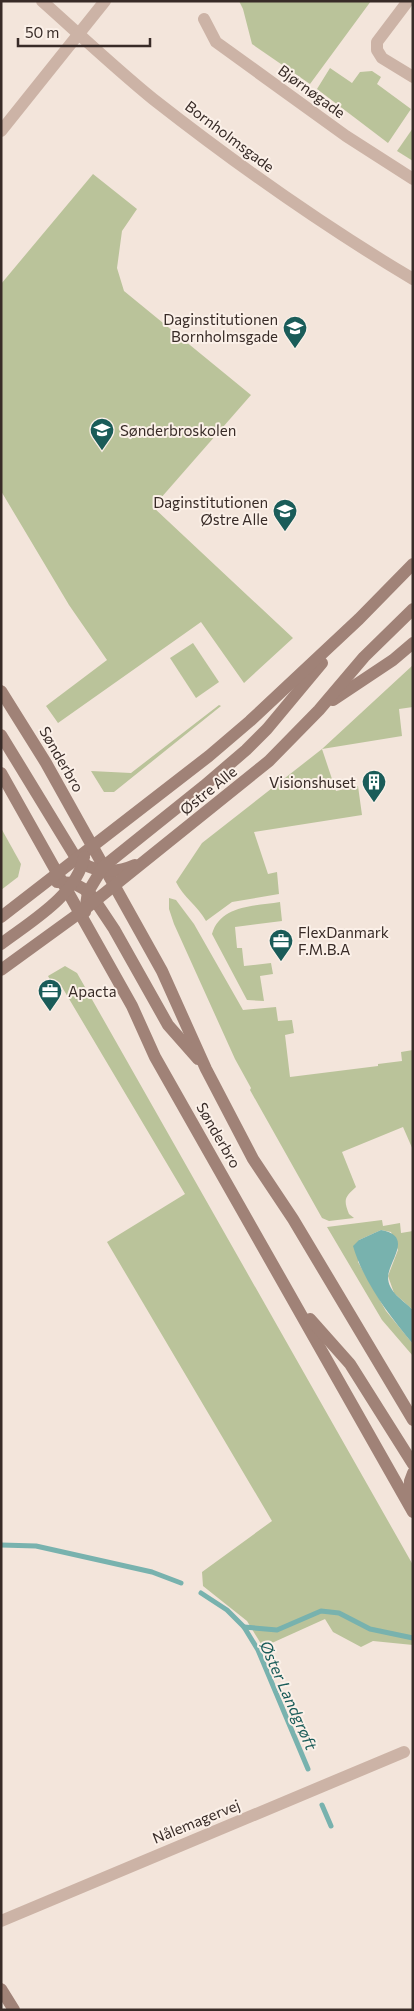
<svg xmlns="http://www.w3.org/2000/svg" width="414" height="2011" font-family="Commissioner,sans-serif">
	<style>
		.green { fill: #bac39a }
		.water { fill: #78b2ae }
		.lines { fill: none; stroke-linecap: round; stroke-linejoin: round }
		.stream { stroke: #78b2ae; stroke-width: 5 }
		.street { stroke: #ccb3a6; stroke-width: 12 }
		.secondary { stroke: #a08277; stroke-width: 12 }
		.labels { text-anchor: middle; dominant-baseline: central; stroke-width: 4; stroke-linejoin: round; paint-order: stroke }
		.street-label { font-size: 15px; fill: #382b27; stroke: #fbf0e8 }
		.poi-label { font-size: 15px; fill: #382b27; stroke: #fbf0e8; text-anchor: end }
		.water-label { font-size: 16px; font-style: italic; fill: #1a5c59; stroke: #fbf0e8 }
	</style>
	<rect width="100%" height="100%" fill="#f3e5db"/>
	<g class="green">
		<path d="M239,1H371L310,84L252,44L243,9Z"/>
		<path d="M330,68L352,83L360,72L372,71L381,77L377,84L411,109L388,143L317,89Z"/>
		<path d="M413,128V161L397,151Z"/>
		<path d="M93,174L137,209L122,231L117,268L124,291L251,395L153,507L293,638L244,683L201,622L58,723L46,706L107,660L69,605L1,491V284Z"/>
		<path d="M193,643L219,682L196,698L170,658Z"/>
		<path d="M413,665V707L399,709L402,736L322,749L336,791L358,786L362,815L254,832L268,874L277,872L279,894L232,902L206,921C198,906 183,897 176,882L202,843L322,749Z"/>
		<path d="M219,705L221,706L114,792H104L91,771L131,773Z"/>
		<path d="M1,828L21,864L18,877L1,890Z"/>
		<path d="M169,898L176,900L194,924L243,1010L276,1007L278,1021L292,1020L294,1033L285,1035L290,1077L378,1066V1064L402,1061L401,1052L413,1050V1150L403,1127L342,1152L356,1187C345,1197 343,1199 349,1214L354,1218L329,1221L322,1218L250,1090L251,1088L235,1059L174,924L169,909Z"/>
		<path d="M280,902L282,921L235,927L237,948H242L244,966L271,963L273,974L260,976L264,1001L247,1000L212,934C220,905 255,906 280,902Z"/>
		<path d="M65,966L77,973L413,1565V1645L373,1641L361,1647L333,1632L325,1619L263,1647L247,1621L203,1586L202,1572L272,1521L107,1242L185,1194L59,982L53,985L48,976Z"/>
		<path d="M382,1220L383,1226L400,1223L401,1233L413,1231V1310L394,1293L388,1276L398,1250L391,1232L381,1230L359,1240L358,1262L386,1311L413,1344V1356L382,1320L327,1227Z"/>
	</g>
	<path class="water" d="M381,1230C414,1236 389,1260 388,1277C388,1292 403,1300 413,1310V1344C389,1315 364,1283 353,1246L359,1240Z"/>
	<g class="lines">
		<g class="stream">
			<path d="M1,1545L36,1546L152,1572L181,1583"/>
			<path d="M201,1593L227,1610L244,1627L258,1650L308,1769"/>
			<path d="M244,1627L277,1630L321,1611L339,1613L370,1629L413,1638"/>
			<path d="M322,1805L331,1826"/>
		</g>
		<g class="street">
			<path d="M42,1C79,34 115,68 153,99C236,164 322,225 413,279"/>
			<path d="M408,1L377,42V50L382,58L413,77"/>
			<path d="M204,19L216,42L346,136L413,179"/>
			<path d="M1,131L105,1"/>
			<path d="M1,1921L404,1752"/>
		</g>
		<g class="secondary">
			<path d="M1,691L46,763L162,971L206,1069L253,1159L293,1219L413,1420"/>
			<path d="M333,700L393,660L413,643"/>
			<path d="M1,735L76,858C92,873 115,874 135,865"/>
			<path d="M1,773L132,1006L155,1057L413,1512"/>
			<path d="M57,882L73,883L84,889L92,896L114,929L168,1025L198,1059"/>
			<path d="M85,912L88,892L103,867L204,786L246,750L267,729L322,663"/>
			<path d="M1,917L209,756L250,721L359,619L413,564"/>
			<path d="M1,944C30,922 77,895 84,857"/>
			<path d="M1,970L85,909L269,761L319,710L364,657L413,609"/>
			<path d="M310,1319L350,1364L413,1464"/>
			<path d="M410,1505V1481L413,1473"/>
			<path d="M1,1989L14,2010"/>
		</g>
	</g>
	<defs>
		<symbol id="school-pin" viewBox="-11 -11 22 30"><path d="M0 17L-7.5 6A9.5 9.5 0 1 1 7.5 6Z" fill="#1a5c59" stroke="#fbf0e8"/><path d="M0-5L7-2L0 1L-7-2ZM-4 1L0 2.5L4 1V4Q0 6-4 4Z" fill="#fff"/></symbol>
		<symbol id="building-pin" viewBox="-11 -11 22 30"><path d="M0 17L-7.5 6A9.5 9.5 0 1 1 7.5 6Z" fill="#1a5c59" stroke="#fbf0e8"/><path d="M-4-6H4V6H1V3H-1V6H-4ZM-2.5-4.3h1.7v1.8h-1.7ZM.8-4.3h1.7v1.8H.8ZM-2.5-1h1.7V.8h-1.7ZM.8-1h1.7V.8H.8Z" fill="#fff"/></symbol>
		<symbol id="office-pin" viewBox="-11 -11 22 30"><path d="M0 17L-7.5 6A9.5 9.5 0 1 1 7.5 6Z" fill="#1a5c59" stroke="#fbf0e8"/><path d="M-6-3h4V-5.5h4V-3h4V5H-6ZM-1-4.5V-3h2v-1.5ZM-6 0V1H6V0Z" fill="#fff"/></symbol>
	</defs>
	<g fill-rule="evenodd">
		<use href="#school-pin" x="281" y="314" width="28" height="38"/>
		<use href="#school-pin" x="88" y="416" width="28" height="38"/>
		<use href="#school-pin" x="271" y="497" width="28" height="38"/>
		<use href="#building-pin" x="360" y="768" width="28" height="38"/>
		<use href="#office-pin" x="267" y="927" width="28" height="38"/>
		<use href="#office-pin" x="36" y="977" width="28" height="38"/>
	</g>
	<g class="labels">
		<g class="street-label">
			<text transform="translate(312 91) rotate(36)">Bjørnøgade</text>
			<text transform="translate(230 136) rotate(37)">Bornholmsgade</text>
			<text transform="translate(62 759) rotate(60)">Sønderbro</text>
			<text transform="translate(208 790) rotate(-39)">Østre Alle</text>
			<text transform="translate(219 1135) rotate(60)">Sønderbro</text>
			<text transform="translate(196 1821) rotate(-22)">Nålemagervej</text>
		</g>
		<g class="poi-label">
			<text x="278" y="319">Daginstitutionen<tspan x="278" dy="17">Bornholmsgade</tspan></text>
			<text x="120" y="430" text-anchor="start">Sønderbroskolen</text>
			<text x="268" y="502">Daginstitutionen<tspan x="268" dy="17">Østre Alle</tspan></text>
			<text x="356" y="782">Visionshuset</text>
			<text x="298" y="932" text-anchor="start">FlexDanmark<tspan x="298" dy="17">F.M.B.A</tspan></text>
			<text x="68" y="991" text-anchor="start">Apacta</text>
		</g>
		<g class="water-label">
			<text transform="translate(289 1695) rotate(66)">Øster Landgrøft</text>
		</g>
	</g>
	<rect width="414" height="2011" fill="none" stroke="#382b27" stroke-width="5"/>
	<path d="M18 38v8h132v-8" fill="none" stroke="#382b27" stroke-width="2.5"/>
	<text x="25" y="38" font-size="15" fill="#382b27" stroke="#fbf0e8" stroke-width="4" paint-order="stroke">50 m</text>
</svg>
